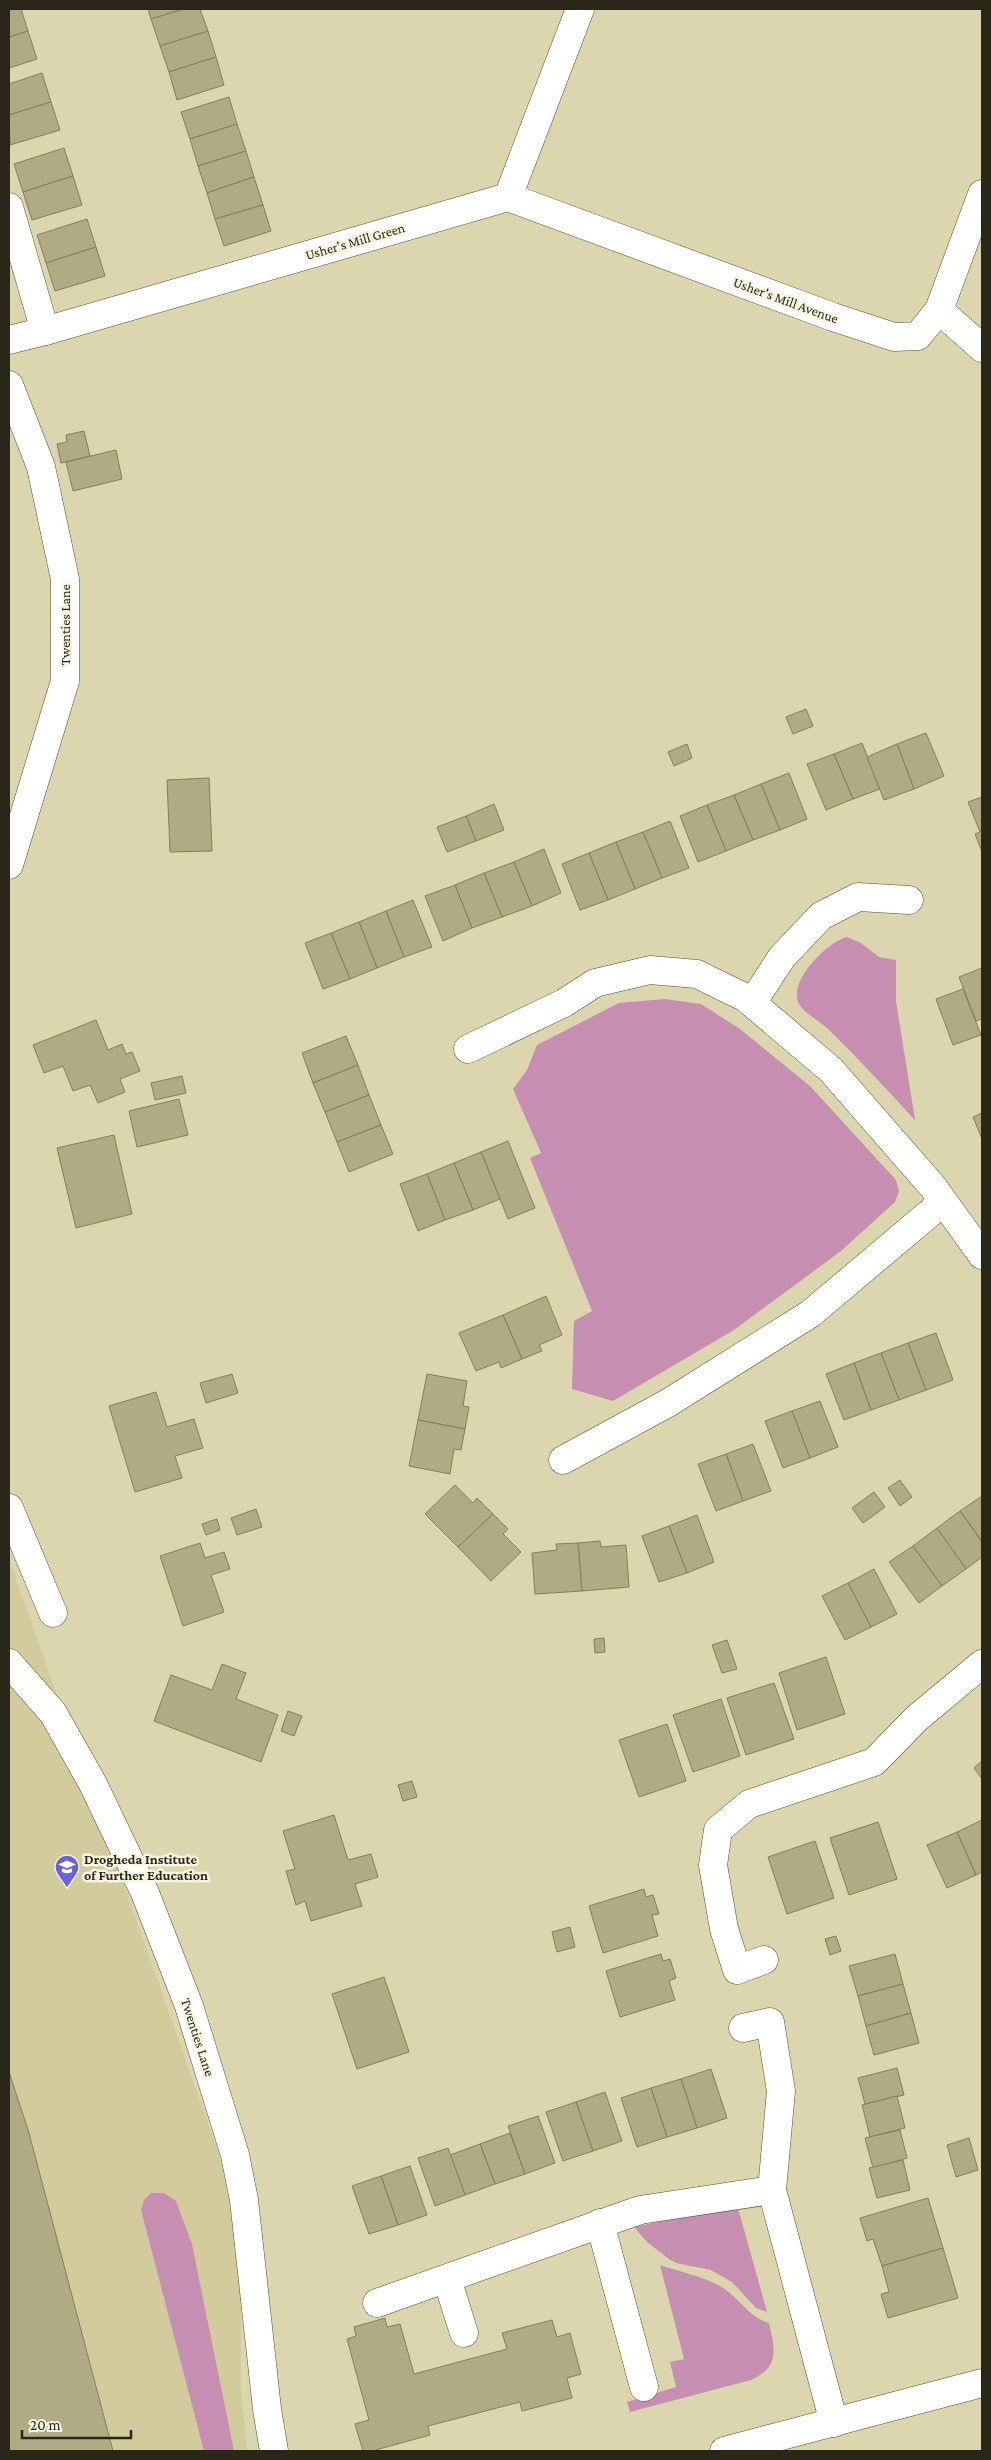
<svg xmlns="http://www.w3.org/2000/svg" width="991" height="2460" font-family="'Crimson Pro',serif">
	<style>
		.built { fill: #d2cc9c }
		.green { fill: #c68fb2 }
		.building { fill: #b0ab85; stroke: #837e59 }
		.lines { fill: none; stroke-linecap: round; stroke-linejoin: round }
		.street-casing { stroke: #55512d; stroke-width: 29 }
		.secondary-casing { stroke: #55512d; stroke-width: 29 }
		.street { stroke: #fff; stroke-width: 28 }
		.secondary { stroke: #fff; stroke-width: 28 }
		.labels { text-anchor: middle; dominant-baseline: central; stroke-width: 5; stroke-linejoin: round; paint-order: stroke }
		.street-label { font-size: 14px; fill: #292718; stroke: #f8f6e2 }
		.poi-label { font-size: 14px; font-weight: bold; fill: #292718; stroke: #f8f6e2; text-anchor: start }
	</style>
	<rect width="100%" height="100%" fill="#dbd6ae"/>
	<path class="built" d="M9,1559L241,2217V2389L247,2451H9Z"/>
	<g class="green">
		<path d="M847,937L861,943L879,957L896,960V1001L915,1120C886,1089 858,1058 828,1029C820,1021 805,1014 799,1004C787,982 827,942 847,937Z"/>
		<path d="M665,999L701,1004L740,1029L810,1086L896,1180L899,1191L895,1202L841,1251L734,1330L613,1401L572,1389L574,1321L592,1311L530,1158L541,1153L513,1089L527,1070L537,1045L619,1003Z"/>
		<path d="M151,2193H164L176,2201L192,2244L234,2451H204L141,2210L144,2200Z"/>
		<path d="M733,2206L738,2208L767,2312L756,2308L732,2282L711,2270L676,2263L669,2259L647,2242L634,2227Z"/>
		<path d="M660,2265C680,2272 702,2276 720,2286C739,2297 748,2317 769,2323C775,2349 780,2367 751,2380L630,2412L627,2402L676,2387L670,2362L684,2359Z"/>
	</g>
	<g class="building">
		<path d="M9,9H21L28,31L9,37Z"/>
		<path d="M148,9H184L151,19Z"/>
		<path d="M184,9H200L208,31L160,46L151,19Z"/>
		<path d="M28,31L37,59L9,68V37Z"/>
		<path d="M208,31L216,57L169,72L160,46Z"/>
		<path d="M216,57L224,85L177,100L169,72Z"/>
		<path d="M42,73L51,102L9,115V84Z"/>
		<path d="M229,97L237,124L190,139L181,112Z"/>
		<path d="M51,102L60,130L10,145L9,115Z"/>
		<path d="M237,124L246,151L198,166L190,139Z"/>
		<path d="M64,148L73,176L23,192L14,164Z"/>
		<path d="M246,151L254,177L207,193L198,166Z"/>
		<path d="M73,176L82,205L32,220L23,192Z"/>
		<path d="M254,177L263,205L215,219L207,193Z"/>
		<path d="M263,205L271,231L224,246L215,219Z"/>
		<path d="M87,219L96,247L46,263L37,235Z"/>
		<path d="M96,247L105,276L55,291L46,263Z"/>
		<path d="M84,431L90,456L61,463L57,444L67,442L66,435Z"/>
		<path d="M116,450L122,479L73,491L66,462Z"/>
		<path d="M806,709L813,726L793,734L786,717Z"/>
		<path d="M926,733L944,776L914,789L897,744Z"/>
		<path d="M862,743L880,789L853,799L834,754Z"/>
		<path d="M687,744L692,758L674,766L668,752Z"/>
		<path d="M897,744L914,789L884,800L867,757Z"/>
		<path d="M834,754L853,799L826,810L807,764Z"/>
		<path d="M789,773L807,819L780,830L761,784Z"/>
		<path d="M209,778L212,851L170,852L167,780Z"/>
		<path d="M761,784L780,830L753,840L734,795Z"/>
		<path d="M734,795L753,840L726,851L707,805Z"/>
		<path d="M982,797V831L980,832L968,802Z"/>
		<path d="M494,804L504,830L476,841L466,816Z"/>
		<path d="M707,805L726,851L698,862L680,816Z"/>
		<path d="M466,816L476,841L447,852L437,827Z"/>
		<path d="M670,821L689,868L662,878L643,832Z"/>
		<path d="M982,831V852L975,834Z"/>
		<path d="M643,832L662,878L635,889L616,842Z"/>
		<path d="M616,842L635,889L608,900L589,853Z"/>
		<path d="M544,849L561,893L532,906L514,862Z"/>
		<path d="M589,853L608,900L580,910L562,864Z"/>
		<path d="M514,862L532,906L502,917L484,873Z"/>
		<path d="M484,873L502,917L472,928L455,885Z"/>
		<path d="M455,885L472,928L443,941L425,896Z"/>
		<path d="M413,900L432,947L404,957L386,911Z"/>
		<path d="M386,911L404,957L377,968L359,922Z"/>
		<path d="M359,922L377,968L350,979L331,933Z"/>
		<path d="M331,933L350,979L323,989L305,943Z"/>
		<path d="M982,968V1019L976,1021L959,977Z"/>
		<path d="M963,989L981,1035L953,1045L936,999Z"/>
		<path d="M96,1020L108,1050L122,1044L126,1054L132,1052L140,1071L120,1079L125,1092L98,1103L90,1085L73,1091L63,1066L44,1073L33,1045Z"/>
		<path d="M346,1036L358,1065L313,1083L302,1053Z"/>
		<path d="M358,1065L369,1095L325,1112L313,1083Z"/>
		<path d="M182,1076L186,1093L155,1100L151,1083Z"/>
		<path d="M369,1095L381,1125L337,1142L325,1112Z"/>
		<path d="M179,1099L188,1135L137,1147L129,1111Z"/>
		<path d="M982,1113V1139L973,1117Z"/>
		<path d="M381,1125L393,1154L349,1172L337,1142Z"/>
		<path d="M114,1135L132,1214L76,1228L57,1148Z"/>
		<path d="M508,1141L535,1208L508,1219L481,1152Z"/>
		<path d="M481,1152L500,1199L473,1210L454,1163Z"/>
		<path d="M454,1163L473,1210L445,1220L427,1174Z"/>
		<path d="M427,1174L445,1220L418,1231L400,1184Z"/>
		<path d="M546,1296L562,1335L539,1345L542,1351L522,1359L503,1315Z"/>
		<path d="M503,1315L522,1359L501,1368L499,1362L476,1371L459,1333Z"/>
		<path d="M936,1333L953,1380L926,1390L908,1343Z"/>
		<path d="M908,1343L926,1390L899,1400L881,1353Z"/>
		<path d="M881,1353L899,1400L871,1410L854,1363Z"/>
		<path d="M854,1363L871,1410L844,1420L826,1374Z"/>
		<path d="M232,1374L238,1393L206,1403L200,1383Z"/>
		<path d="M427,1374L467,1381L463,1406L469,1407L465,1429L418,1420Z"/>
		<path d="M156,1392L167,1427L194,1419L203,1448L175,1456L182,1478L135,1492L109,1406Z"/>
		<path d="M820,1401L838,1447L810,1458L792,1411Z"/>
		<path d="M792,1411L810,1458L783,1468L765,1421Z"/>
		<path d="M418,1420L465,1429L461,1450L454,1449L450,1474L409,1466Z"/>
		<path d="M753,1444L771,1491L743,1501L726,1454Z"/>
		<path d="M726,1454L743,1501L716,1511L698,1464Z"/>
		<path d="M900,1480L912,1497L900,1506L888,1488Z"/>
		<path d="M455,1485L473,1503L477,1498L493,1514L458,1547L425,1514Z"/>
		<path d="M874,1492L885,1507L863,1523L852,1508Z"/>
		<path d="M982,1496V1541L960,1511Z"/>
		<path d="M256,1509L262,1527L237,1535L231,1518Z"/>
		<path d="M960,1511L982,1542V1557L966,1569L937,1528Z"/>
		<path d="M493,1514L508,1529L503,1534L521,1552L491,1581L458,1547Z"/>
		<path d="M697,1515L714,1562L687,1573L669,1526Z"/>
		<path d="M217,1519L220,1530L206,1535L202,1524Z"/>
		<path d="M669,1526L687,1573L659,1582L642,1536Z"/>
		<path d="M937,1528L966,1569L942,1586L913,1546Z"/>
		<path d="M600,1541L601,1547L626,1545L629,1587L582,1591L578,1543Z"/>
		<path d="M200,1543L205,1558L224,1552L230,1569L211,1575L224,1612L183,1626L160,1556Z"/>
		<path d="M578,1543L582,1591L535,1594L532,1553L557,1550L556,1544Z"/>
		<path d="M913,1546L942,1586L919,1603L889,1562Z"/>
		<path d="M874,1569L897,1614L871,1627L848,1583Z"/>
		<path d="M848,1583L871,1627L845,1640L822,1596Z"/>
		<path d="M604,1638L605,1652L595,1653L594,1639Z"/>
		<path d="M727,1640L737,1669L722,1673L712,1645Z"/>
		<path d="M826,1657L845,1714L797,1730L779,1673Z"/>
		<path d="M222,1664L246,1673L236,1699L278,1715L261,1762L154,1721L171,1675L212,1690Z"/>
		<path d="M774,1683L794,1739L746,1755L727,1698Z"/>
		<path d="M721,1699L740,1756L693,1772L673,1715Z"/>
		<path d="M288,1711L302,1716L294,1736L281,1731Z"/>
		<path d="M667,1724L686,1781L639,1797L619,1740Z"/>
		<path d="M982,1761V1779L974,1768Z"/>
		<path d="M412,1781L417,1797L403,1801L398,1785Z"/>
		<path d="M334,1815L348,1860L371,1854L378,1877L355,1884L362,1906L311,1921L305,1901L296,1905L286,1871L295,1869L283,1831Z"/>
		<path d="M982,1820V1872L976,1875L957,1832Z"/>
		<path d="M878,1822L897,1879L849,1895L830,1838Z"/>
		<path d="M957,1832L976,1875L947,1888L927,1845Z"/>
		<path d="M815,1841L834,1898L787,1914L768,1857Z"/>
		<path d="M644,1889L646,1897L653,1895L659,1914L652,1915L658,1936L603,1953L589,1906Z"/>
		<path d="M570,1927L575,1947L557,1952L552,1932Z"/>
		<path d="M836,1936L841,1951L830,1955L825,1939Z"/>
		<path d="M661,1954L663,1961L670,1959L676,1978L669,1981L675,2000L620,2017L606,1971Z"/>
		<path d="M895,1954L903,1984L858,1996L849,1966Z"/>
		<path d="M384,1977L409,2052L357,2069L332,1994Z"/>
		<path d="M903,1984L911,2013L866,2026L858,1996Z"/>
		<path d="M911,2013L919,2043L874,2055L866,2026Z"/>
		<path d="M897,2068L904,2095L865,2104L858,2078Z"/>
		<path d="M711,2069L727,2118L697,2128L681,2079Z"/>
		<path d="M9,2072L29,2133L113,2451H9Z"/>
		<path d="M681,2079L697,2128L667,2137L651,2088Z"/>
		<path d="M651,2088L667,2137L637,2147L621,2098Z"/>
		<path d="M605,2092L622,2141L593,2151L576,2102Z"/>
		<path d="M897,2096L905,2128L870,2137L862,2105Z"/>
		<path d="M576,2102L593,2151L563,2161L546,2112Z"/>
		<path d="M538,2116L555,2163L525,2174L508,2126Z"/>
		<path d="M900,2130L907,2158L873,2168L865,2138Z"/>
		<path d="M510,2133L525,2174L495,2184L480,2144Z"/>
		<path d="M969,2138L978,2170L956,2177L947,2145Z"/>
		<path d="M480,2144L495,2184L465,2195L450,2155Z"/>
		<path d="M448,2148L465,2195L435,2206L418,2158Z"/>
		<path d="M903,2160L910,2190L877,2198L869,2168Z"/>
		<path d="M410,2166L427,2215L398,2225L381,2176Z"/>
		<path d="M381,2176L398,2225L369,2234L352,2186Z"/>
		<path d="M928,2198L943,2248L882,2266L873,2239L867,2241L860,2218Z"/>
		<path d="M943,2248L958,2298L888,2318L881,2294L889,2292L882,2266Z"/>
		<path d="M385,2318L387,2327L400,2324L414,2374L507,2349L502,2333L552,2320L557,2337L570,2333L581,2374L567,2378L572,2398L522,2411L520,2402L428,2426L430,2435L372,2451H363L355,2424L369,2420L347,2339L356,2336L354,2327Z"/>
	</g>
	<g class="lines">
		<defs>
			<g id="street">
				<path d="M508,197L833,317L894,337L918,336L939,310L982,194"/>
				<path d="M9,207L45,331"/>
				<path d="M939,310L982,348"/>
				<path d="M9,340L45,331L508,197L580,9"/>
				<path d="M9,385L41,467L65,579V681L9,865"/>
				<path d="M752,1003L782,957L821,916L858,897L909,900"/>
				<path d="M468,1049L564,1003L595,983L650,970L697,974L746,998L831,1070L933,1187L982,1255"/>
				<path d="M563,1460L668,1403L810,1314L943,1202"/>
				<path d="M9,1508L53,1613"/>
				<path d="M764,1960L737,1970L724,1929L713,1865L718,1830L749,1804L874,1762L917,1718L982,1664"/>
				<path d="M743,2028L770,2022L781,2091L772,2190L834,2423"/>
				<path d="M600,2223L644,2387"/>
				<path d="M447,2279L464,2333"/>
				<path d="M377,2303L640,2210L772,2190"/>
				<path d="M724,2451L982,2383"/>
			</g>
			<path id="secondary" d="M9,1663L53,1713L93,1784L145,1893L189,2006L235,2155L244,2200L267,2409L274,2451"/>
		</defs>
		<use href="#street" class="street-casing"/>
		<use href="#secondary" class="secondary-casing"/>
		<use href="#street" class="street"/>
		<use href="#secondary" class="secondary"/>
	</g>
	<defs>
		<symbol id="university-pin" viewBox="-11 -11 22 30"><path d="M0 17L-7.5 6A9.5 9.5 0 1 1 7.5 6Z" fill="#6962db" stroke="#f8f6e2"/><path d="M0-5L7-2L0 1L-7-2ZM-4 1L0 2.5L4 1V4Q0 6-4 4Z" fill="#fff"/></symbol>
	</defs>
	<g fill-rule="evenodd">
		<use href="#university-pin" x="53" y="1853" width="28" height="38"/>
	</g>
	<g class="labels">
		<g class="street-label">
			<text transform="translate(355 241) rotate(-16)">Usher's Mill Green</text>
			<text transform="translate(786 300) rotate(20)">Usher's Mill Avenue</text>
			<text transform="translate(65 625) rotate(-90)">Twenties Lane</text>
			<text transform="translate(198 2037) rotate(72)">Twenties Lane</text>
		</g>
		<g class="poi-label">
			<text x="84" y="1859">Drogheda Institute<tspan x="84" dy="16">of Further Education</tspan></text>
		</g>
	</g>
	<rect width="991" height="2460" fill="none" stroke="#292718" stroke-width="20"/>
	<path d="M22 2430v8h109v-8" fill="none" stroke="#292718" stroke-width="2.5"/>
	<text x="30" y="2430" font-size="15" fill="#292718" stroke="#f8f6e2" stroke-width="4" paint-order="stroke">20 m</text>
</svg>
